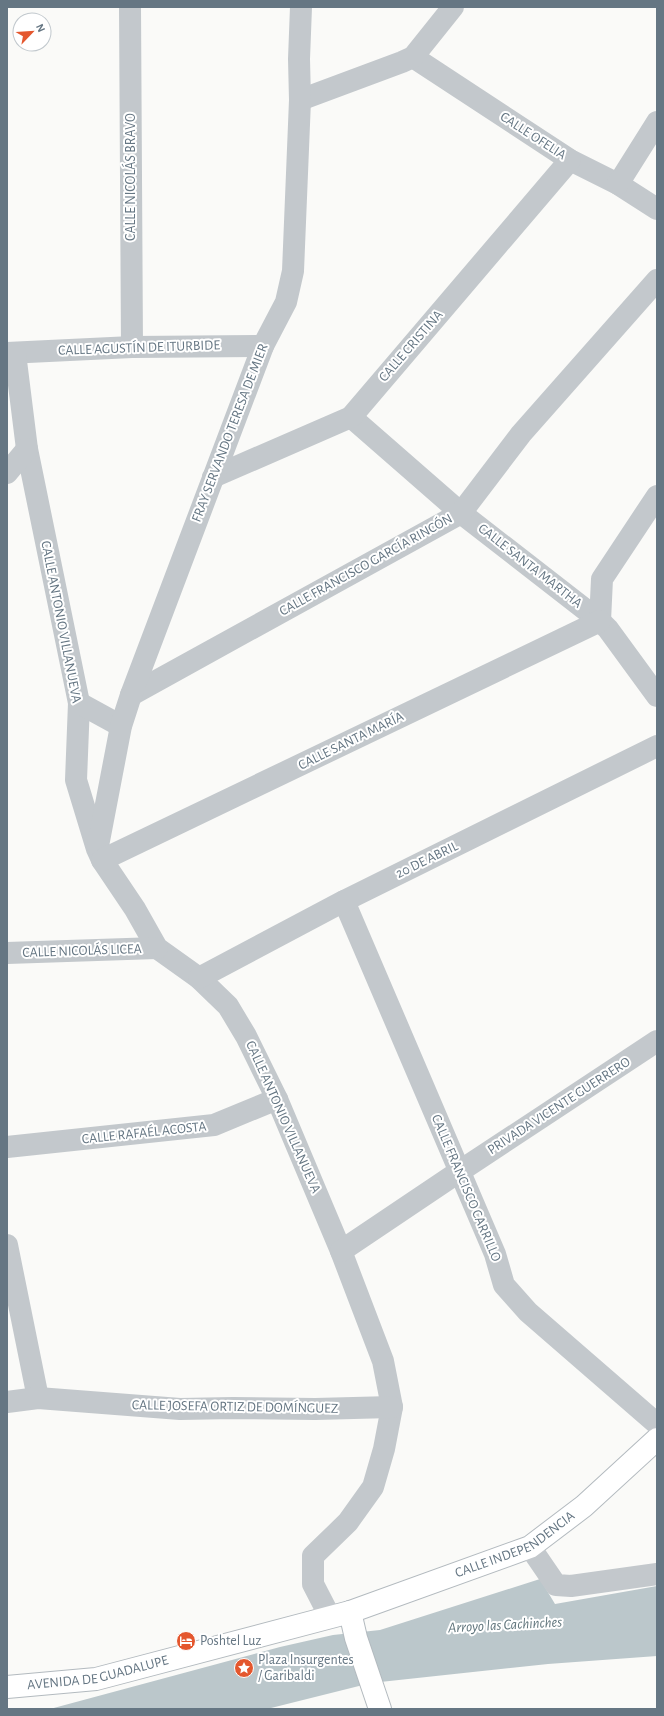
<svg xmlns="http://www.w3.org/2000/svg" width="664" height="1716" font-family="'Alegreya Sans',sans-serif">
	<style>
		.water { fill: #bbc7cb }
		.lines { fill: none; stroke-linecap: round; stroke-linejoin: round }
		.secondary-casing { stroke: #b3babf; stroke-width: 24 }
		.street { stroke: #c3c8cc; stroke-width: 22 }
		.secondary { stroke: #fff; stroke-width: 22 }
		.labels { text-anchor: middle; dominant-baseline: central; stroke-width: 4; stroke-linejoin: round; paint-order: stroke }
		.street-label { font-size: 14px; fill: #657683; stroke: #fff }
		.poi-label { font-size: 14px; fill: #657683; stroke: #fff; text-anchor: start }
		.water-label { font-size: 15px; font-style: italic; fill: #60757c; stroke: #fff }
	</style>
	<rect width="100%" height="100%" fill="#fafaf8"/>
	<path class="water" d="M540,1579L555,1604L657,1586V1656L548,1664L371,1683L267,1709H50L280,1647L333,1635L380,1630Z"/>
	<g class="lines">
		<defs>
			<g id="secondary">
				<path d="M350,1612L356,1638L380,1709"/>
				<path id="s1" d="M7,1687L96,1679L350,1612L530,1547L584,1506L657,1439"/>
			</g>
		</defs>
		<use href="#secondary" class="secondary-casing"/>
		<g class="street">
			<path d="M130,7L132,347"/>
			<path d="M413,57L570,160L618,184L657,209"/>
			<path d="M300,100L402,62L413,57L453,7"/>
			<path d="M618,184L657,122"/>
			<path d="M7,353L132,347L263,346"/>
			<path d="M15,353L27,449L79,703L76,780L97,849L102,860L135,909L157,948L199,978L228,1006L246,1036L277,1099L341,1251L383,1361L392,1407L384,1449L373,1487L348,1522L313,1556V1584L330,1617"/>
			<path d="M351,417L461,513L600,621L608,629L657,696"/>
			<path d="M7,473L27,449"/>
			<path d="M213,477L351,417L570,160"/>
			<path d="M600,621L602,579L657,496"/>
			<path d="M131,695L461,513L521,434L657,280"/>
			<path d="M79,703L121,726"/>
			<path d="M98,846L121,726L131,695L263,346L286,302L293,271L300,100L299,59L301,7"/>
			<path d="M102,860L600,621"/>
			<path d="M344,901L495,1254L504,1285L528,1312L657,1424"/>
			<path d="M7,953L157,948"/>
			<path d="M199,978L344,901L657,746"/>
			<path d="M7,1147L214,1125L277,1099"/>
			<path d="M7,1245L38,1398"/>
			<path d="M341,1251L460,1171L657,1041"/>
			<path d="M7,1402L38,1398L180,1409L233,1408L315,1409L392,1407"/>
			<path d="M530,1547L556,1585L571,1586L657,1574"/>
		</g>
		<use href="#secondary" class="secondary"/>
	</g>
	<defs>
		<symbol id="hotel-disc" viewBox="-11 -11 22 22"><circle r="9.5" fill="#e4572e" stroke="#fff"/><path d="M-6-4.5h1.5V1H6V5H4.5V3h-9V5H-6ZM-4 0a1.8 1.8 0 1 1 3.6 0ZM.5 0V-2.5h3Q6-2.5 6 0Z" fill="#fff"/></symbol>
		<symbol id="sight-disc" viewBox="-11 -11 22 22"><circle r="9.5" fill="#e4572e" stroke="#fff"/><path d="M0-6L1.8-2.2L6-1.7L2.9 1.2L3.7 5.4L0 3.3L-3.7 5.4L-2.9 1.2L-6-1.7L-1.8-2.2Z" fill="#fff"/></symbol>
	</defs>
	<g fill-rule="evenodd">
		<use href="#hotel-disc" x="175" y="1630" width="22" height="22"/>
		<use href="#sight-disc" x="233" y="1657" width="22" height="22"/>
	</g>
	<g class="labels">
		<g class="street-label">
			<text transform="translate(533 136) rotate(33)">CALLE OFELIA</text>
			<text transform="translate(131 177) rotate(-90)">CALLE NICOLÁS BRAVO</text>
			<text transform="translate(411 346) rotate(-49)">CALLE CRISTINA</text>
			<text transform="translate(139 348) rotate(-2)">CALLE AGUSTÍN DE ITURBIDE</text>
			<text transform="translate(230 433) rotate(-69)">FRAY SERVANDO TERESA DE MIER</text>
			<text transform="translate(366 565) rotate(-29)">CALLE FRANCISCO GARCÍA RINCÓN</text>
			<text transform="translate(530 566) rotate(38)">CALLE SANTA MARTHA</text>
			<text transform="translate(61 622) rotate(79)">CALLE ANTONIO VILLANUEVA</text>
			<text transform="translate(351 741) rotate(-26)">CALLE SANTA MARÍA</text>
			<text transform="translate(427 860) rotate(-26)">20 DE ABRIL</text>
			<text transform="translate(82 951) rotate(-2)">CALLE NICOLÁS LICEA</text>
			<text transform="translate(559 1106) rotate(-33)">PRIVADA VICENTE GUERRERO</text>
			<text transform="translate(283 1117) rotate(66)">CALLE ANTONIO VILLANUEVA</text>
			<text transform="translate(144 1133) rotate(-6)">CALLE RAFAÉL ACOSTA</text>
			<text transform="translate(466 1188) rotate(67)">CALLE FRANCISCO CARRILLO</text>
			<text transform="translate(235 1407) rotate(1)">CALLE JOSEFA ORTIZ DE DOMÍNGUEZ</text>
			<text stroke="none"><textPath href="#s1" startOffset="531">CALLE INDEPENDENCIA</textPath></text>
			<text stroke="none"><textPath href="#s1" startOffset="92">AVENIDA DE GUADALUPE</textPath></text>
		</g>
		<g class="poi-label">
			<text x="200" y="1641">Poshtel Luz</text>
			<text x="258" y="1660">Plaza Insurgentes<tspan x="258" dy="16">/ Garibaldi</tspan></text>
		</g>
		<g class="water-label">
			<text transform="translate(505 1625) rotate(-3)">Arroyo las Cachinches</text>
		</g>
	</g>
	<rect width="664" height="1716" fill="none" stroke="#657683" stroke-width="16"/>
	<g transform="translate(32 32) rotate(65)"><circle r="19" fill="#ffffff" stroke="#c1c8cd"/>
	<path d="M0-3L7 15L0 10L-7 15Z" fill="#e4572e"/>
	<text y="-6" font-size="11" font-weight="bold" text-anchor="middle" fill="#657683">N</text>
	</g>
</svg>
